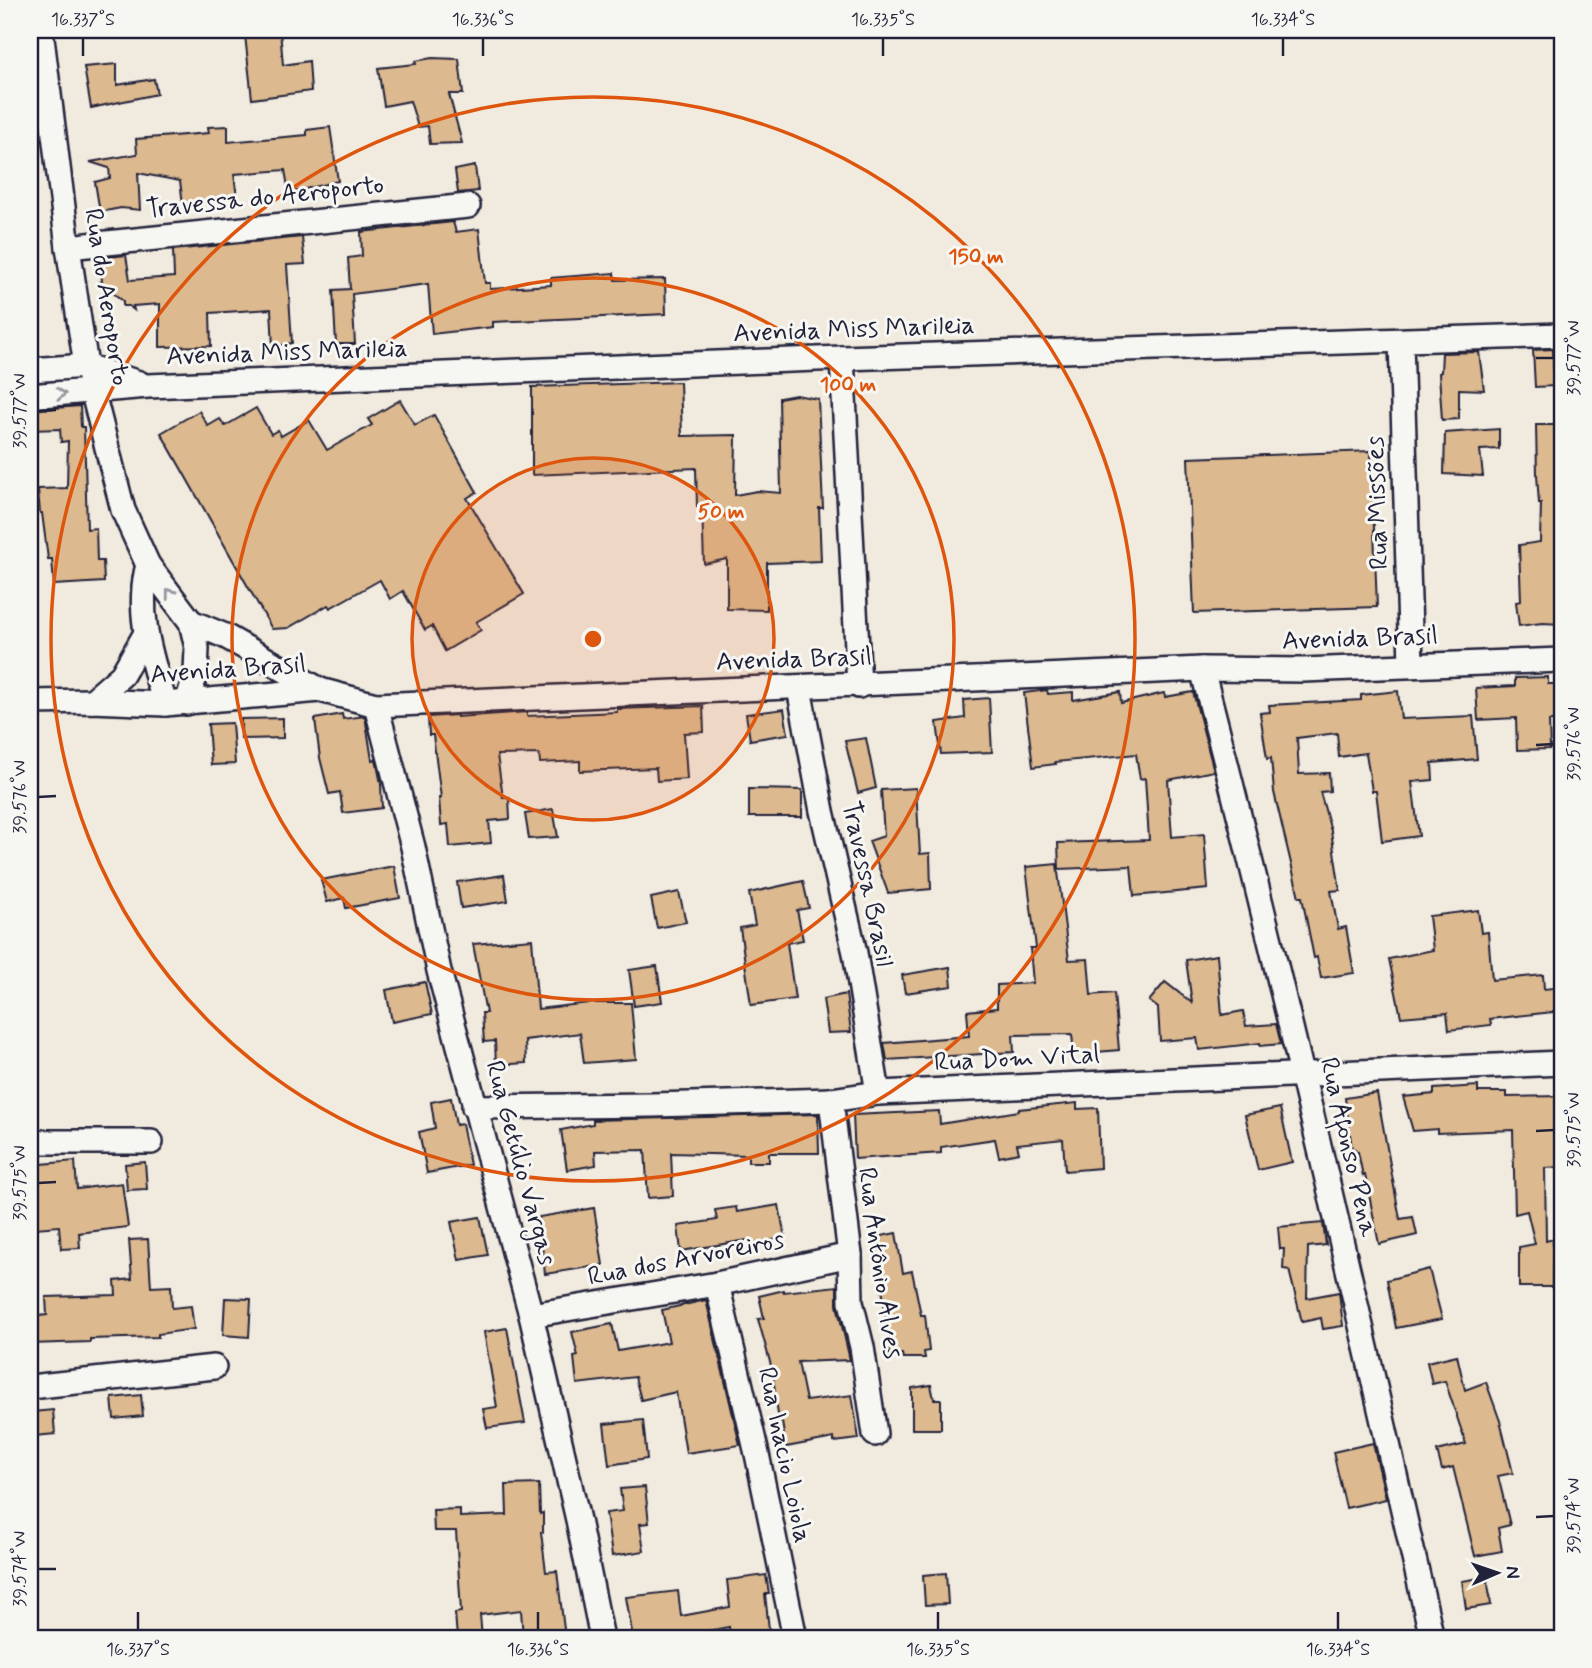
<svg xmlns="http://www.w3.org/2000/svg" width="1592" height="1668" font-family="Mynerve,sans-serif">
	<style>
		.building { fill: #dcb98e; stroke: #22223b; stroke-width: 2 }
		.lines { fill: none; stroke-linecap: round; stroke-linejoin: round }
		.minor-casing { stroke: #22223b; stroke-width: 28 }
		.minor { stroke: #f6f6f2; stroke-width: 23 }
		.oneway { stroke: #9797a0 }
		.ticks { fill: none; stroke: #22223b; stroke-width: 2.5 }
		.ring { fill: none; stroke: #de560e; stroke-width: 3.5 }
		.labels { text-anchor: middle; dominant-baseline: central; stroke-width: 6; stroke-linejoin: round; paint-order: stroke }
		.street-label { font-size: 26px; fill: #22223b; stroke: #f6f6f2 }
		.centre { fill: #de560e; stroke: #f6f6f2; stroke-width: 3.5 }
		.ring-label { font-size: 21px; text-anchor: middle; font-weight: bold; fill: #de560e; stroke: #f6f6f2; stroke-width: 6; stroke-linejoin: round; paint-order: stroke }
		.neatline { fill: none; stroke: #22223b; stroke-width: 2.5 }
		.ticks-label { font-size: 18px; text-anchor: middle; fill: #22223b }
	</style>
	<rect width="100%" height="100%" fill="#f1eade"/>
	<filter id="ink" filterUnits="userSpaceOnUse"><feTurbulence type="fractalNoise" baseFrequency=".0143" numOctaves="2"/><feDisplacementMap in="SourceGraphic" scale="14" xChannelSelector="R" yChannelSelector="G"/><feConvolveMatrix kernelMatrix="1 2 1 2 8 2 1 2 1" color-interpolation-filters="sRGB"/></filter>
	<g filter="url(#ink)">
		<g class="building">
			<path d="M280,30L283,65L309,61L311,91L252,99L245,35Z"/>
			<path d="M432,58L459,59L463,94H449L462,143L430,144L428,126L418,127L410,101L384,106L378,68L416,64L415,61Z"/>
			<path d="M117,64V85L154,79L157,94L91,108L84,67Z"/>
			<path d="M228,126V142L307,135V130L330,127L338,181L289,193L285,170L234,174L237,197L183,204L180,181L138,173L140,210L121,208L100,212L95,182L110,178L109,168L90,162L137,154L136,139L209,133L208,127Z"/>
			<path d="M475,166L478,191L458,193L455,170Z"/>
			<path d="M453,222L456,232L479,229L485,283H490V289L551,285V278L614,273L615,280L665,279L666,314L493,322V327L432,334L428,284L352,294L355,344H336L333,290L350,289L348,258L362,256L361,232Z"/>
			<path d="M302,237L305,264L287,265L292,343L273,347L271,309L210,313L211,346L160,347V304L133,306L134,310L129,306H123V301L100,282H102L100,258L126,255L130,280L174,277L173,250Z"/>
			<path d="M1553,349L1554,386L1535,387L1533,350Z"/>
			<path d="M1479,352L1484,390L1459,389V419L1442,420L1439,373L1441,372L1442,353Z"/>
			<path d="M680,382L682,436L736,435L735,495L757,491L781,493L779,398L796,395L818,399L823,508H819L821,561L767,563V610L727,609V559L704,564L702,507H697L696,468L532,475V387Z"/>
			<path d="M400,400L415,425L434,415L477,492L467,498L524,594L476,622L481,630L445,651L432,626L425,630L403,591L390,599L380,580L330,608L328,605L288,628L272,629L161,433L199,411L208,426L220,419L225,426L256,408L271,434L278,430L281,436L309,420L327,450L372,425L368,419Z"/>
			<path d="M80,406L81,427H84L87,529L96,528L97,561H103L104,582L54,585L52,559H48L42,513H40L38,489L67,488L68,441L61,442L60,429L30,430V410Z"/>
			<path d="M1536,425H1556L1562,545V624L1542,623L1519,626L1516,602L1521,601L1519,545L1540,542L1541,503H1539L1537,475Z"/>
			<path d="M1499,429V449L1480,450L1483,476L1444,474L1445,433Z"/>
			<path d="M1371,451L1377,607L1194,613L1188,458Z"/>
			<path d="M1548,677V684H1562V721H1549L1550,749L1517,750L1516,718L1478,720L1476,688L1515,686V678Z"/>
			<path d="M1047,690L1048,694L1073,692V700L1120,692L1121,703L1164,693L1165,697L1193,692L1214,771L1168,780L1172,837L1204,834L1208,889L1134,896L1131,866L1059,869L1058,843L1149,840L1145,778L1140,779L1136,754L1055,762L1056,764L1033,767L1024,693Z"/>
			<path d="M1398,691L1401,719L1473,716L1477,759L1432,763L1433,780L1412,782L1419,836L1382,841L1376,791H1372L1366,753L1339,757L1337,733L1297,738L1299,774L1329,773L1330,791L1320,792L1331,831L1340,890L1331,891L1338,929L1346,927L1354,973L1321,978L1317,957L1314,958L1302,897H1299L1274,792L1271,758L1267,759L1260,713L1270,712L1269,705L1361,700V695Z"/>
			<path d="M989,698L992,752L941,754L937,722L965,718L964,700Z"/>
			<path d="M703,706L704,732L684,733L687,779L657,781L656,768L580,771V761L540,763L539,754L497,755L503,798H509L510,819L489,821L491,843L450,847L448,824L441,825L439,798H441L433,735H429L428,717L457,715V717L527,712V716L617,712V709Z"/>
			<path d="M784,709L788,734L750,740L746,714Z"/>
			<path d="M342,714L343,719L365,716L372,760L376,759L381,784L382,808L343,813L340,792L329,794L320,758L315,719Z"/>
			<path d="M283,718V738L241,739V719Z"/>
			<path d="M232,723L235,764L211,765L208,724Z"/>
			<path d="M866,738L876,788L858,793L845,741Z"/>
			<path d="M916,788L920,854L930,853L931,889L888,893L869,841L884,836L881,790Z"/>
			<path d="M749,789L802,790V817H749Z"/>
			<path d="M553,809L558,837L529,839L525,814Z"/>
			<path d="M1057,864L1069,960L1088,959L1091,995L1114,993L1119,1050L1074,1054L1072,1034L1013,1035L1014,1052L887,1060L884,1043L969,1036L967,1011L997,1008V985L1033,983L1030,948H1036L1026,867Z"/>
			<path d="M394,866L400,898L346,908L344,898L327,902L321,880Z"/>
			<path d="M504,875L508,901L461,908L457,882Z"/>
			<path d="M803,881L809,908L797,910L803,940L787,943L795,999L751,1005L740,928L755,925L749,893Z"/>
			<path d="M679,892L686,922L657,928L651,898Z"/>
			<path d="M1478,910L1481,933L1488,932L1492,980L1543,975L1544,989L1562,987V1011L1490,1019L1491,1025L1449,1030L1447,1013L1401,1017L1389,959L1433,950L1429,916Z"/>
			<path d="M532,939L538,1009L589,1003H631L636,1059L584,1063L580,1033L525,1040L526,1063L496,1065L495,1041L484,1042L482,1013H486L473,944Z"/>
			<path d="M1217,955L1222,1015L1243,1011L1246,1026L1276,1024L1281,1044L1260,1046V1043L1199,1050L1197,1038L1160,1041L1158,1008L1149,1001L1165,982L1192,1003L1186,960Z"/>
			<path d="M657,966L662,1002L634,1006L629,970Z"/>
			<path d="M950,967L952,986L905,993L902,975Z"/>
			<path d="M425,982L432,1014L392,1022L386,990Z"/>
			<path d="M846,994L851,1032L828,1033L823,999Z"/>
			<path d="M1478,1086V1092H1507V1097L1562,1096V1167L1545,1168L1546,1241L1553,1239L1552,1287H1519V1247L1535,1244L1527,1211L1515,1214L1513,1130L1437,1133V1129L1413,1131L1403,1097L1434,1094V1089Z"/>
			<path d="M1377,1093L1400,1219L1413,1217L1417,1235L1379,1244L1365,1175L1363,1176L1358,1152L1356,1153L1355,1149H1352L1345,1098Z"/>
			<path d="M451,1098L456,1125L462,1124L470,1165L427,1173L419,1132L435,1128L431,1102Z"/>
			<path d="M1077,1103V1109L1098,1108L1100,1168L1065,1171L1063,1139L1017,1144L1019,1153L999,1157L995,1139L941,1147V1153L855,1159L853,1115L939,1111L940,1124L1019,1111V1109Z"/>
			<path d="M1280,1108L1292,1162L1258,1170L1245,1115Z"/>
			<path d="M818,1114L819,1153H769V1162H748V1155L671,1153L673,1196L648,1198L645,1150L595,1151L596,1165L567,1170L561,1130L593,1124V1120Z"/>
			<path d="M75,1161L77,1189L122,1183L128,1227L79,1233L80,1248L61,1249L59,1226L36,1228L34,1204L30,1205V1165Z"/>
			<path d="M145,1162L147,1189L127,1190L125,1164Z"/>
			<path d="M779,1205L785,1238L748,1244V1240L681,1251L678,1226L717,1220L715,1210L736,1207L737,1212Z"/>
			<path d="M594,1208L603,1265L545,1274L539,1217Z"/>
			<path d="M480,1217L488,1255L459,1260L451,1222Z"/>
			<path d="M1323,1223L1326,1245L1308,1247L1307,1298L1339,1292L1343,1326L1323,1329L1321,1318L1302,1322L1289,1270L1283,1269L1284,1249H1280L1278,1227Z"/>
			<path d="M896,1233L903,1273L912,1271L921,1315H925L929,1351L924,1352L925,1358H903L902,1354L889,1355L877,1237Z"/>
			<path d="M148,1239L151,1287L171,1286L172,1308L191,1306L194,1329L158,1334V1337L90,1339V1342L30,1344V1317L47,1315L46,1297L116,1295L115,1281L132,1279L129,1240Z"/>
			<path d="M1429,1269L1442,1319L1396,1328L1387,1280Z"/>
			<path d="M837,1286V1305L850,1360L798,1362L806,1401L852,1395L859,1439L834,1442V1438L786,1447L782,1422H779L772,1369L758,1319L764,1318L759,1296L784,1290V1292Z"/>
			<path d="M225,1298L251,1299L249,1337L223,1335Z"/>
			<path d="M706,1300L740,1445L686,1453L676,1392L641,1400L635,1377L577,1384L574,1357L578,1356L572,1332L612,1324L618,1351L669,1342L662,1310Z"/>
			<path d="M507,1328L525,1423L487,1428L483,1409L497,1407L484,1332Z"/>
			<path d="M1457,1355L1465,1390L1486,1382L1500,1421L1513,1473L1498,1476L1510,1525L1498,1528L1502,1551L1475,1556L1453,1467L1442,1470L1437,1451L1466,1444L1445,1381L1432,1384L1427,1362Z"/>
			<path d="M931,1385L934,1399H941V1429H912V1388Z"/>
			<path d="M141,1395L143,1416L114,1419L112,1398Z"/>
			<path d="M53,1410L55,1434L35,1436L33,1412Z"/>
			<path d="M643,1420L647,1459L609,1465L604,1424Z"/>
			<path d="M1373,1443L1386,1499L1346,1508L1333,1452Z"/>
			<path d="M539,1484L540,1514L543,1513V1532H541L546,1572L557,1571L565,1638H523L521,1610L480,1615L482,1638H457L455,1613L461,1612L456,1531H434L433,1510L460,1509V1517L507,1515L506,1485Z"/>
			<path d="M645,1487L649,1523L640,1524L644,1551L612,1556L606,1513L623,1511L620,1489Z"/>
			<path d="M946,1573L948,1604L925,1605L923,1575Z"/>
			<path d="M766,1575L769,1594H765L770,1638H730L729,1627L670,1638H633L626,1597L678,1591L681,1616L730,1607L727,1580Z"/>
			<path d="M1487,1577L1491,1605L1466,1609L1462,1581Z"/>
		</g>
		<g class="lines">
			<defs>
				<g id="minor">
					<path d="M41,30L68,247L86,366L123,510L148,565L191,622L197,648L196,673L187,703"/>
					<path d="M68,247L468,206"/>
					<path d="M1401,341L1411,664"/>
					<path d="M842,358L859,686"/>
					<path d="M30,370L86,366L139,383"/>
					<path d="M30,396L148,386L842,358L1562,335"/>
					<path d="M148,565C135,613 152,659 165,704"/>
					<path d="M191,622L225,636L320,690"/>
					<path d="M1202,669C1285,991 1359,1314 1432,1638"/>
					<path d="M799,688L822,811L855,953L878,1093"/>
					<path d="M92,701L122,675L146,633"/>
					<path d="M30,702L92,701L165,704L320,690L376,705L1202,669L1303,670L1562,660"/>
					<path d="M376,705L413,847L439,971L531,1315L578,1520L602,1638"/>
					<path d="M831,1100L850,1255L851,1302L862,1347L875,1434"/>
					<path d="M474,1107L652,1105L831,1100L878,1093L1562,1063"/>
					<path d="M30,1142H151"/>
					<path d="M717,1284L757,1454L795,1638"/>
					<path d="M531,1315L717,1284L850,1255"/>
					<path d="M30,1387L214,1367"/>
				</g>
			</defs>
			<use href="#minor" class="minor-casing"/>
			<use href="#minor" class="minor"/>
		</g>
		<defs><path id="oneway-chevron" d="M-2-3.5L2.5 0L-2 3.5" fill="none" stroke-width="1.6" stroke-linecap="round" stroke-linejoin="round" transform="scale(1.75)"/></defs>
		<g class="oneway">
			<use href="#oneway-chevron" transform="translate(61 394) rotate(-4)"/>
			<use href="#oneway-chevron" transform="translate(170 593) rotate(-127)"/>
		</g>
	</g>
	<path class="ticks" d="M83,38V56M483,38V56M883,38V56M1283,38V56M1536,358H1554M38,411L56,410M1536,745L1554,744M38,797L56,796M1536,1131L1554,1130M38,1183L56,1182M1536,1517L1554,1516M38,1569H56M138,1612V1630M538,1612V1630M938,1612V1630M1338,1612V1630"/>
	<circle cx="593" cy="639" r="181" fill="#de560e" fill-opacity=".12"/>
	<g class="ring">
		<circle cx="593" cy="639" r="181"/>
		<circle cx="593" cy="639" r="361"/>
		<circle cx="593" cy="639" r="542"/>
	</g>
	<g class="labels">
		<g class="street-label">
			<text transform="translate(265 198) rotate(-6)">Travessa do Aeroporto</text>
			<text transform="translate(106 297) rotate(81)">Rua do Aeroporto</text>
			<text transform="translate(854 330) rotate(-2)">Avenida Miss Marileia</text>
			<text transform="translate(287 353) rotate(-2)">Avenida Miss Marileia</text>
			<text transform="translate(1378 503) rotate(-92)">Rua Missões</text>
			<text transform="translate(1360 639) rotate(-2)">Avenida Brasil</text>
			<text transform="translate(794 660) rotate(-2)">Avenida Brasil</text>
			<text transform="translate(228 670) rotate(-4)">Avenida Brasil</text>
			<text transform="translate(867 884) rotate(78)">Travessa Brasil</text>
			<text transform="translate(1017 1059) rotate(-3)">Rua Dom Vital</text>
			<text transform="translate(1348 1147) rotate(77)">Rua Afonso Pena</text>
			<text transform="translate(520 1163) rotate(75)">Rua Getúlio Vargas</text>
			<text transform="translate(686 1259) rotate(-11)">Rua dos Arvoreiros</text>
			<text transform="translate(879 1263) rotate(82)">Rua Antônio Alves</text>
			<text transform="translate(784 1455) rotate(78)">Rua Inacio Loiola</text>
		</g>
	</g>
	<circle cx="593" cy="639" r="10" class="centre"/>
	<g class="ring-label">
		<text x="976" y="263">150 m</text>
		<text x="848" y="391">100 m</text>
		<text x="721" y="518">50 m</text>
	</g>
	<rect width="1592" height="1668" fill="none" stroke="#f6f6f2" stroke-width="77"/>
	<g transform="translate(1497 1573) rotate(88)" stroke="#f6f6f2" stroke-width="5" paint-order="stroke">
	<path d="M0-5L12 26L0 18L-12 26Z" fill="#22223b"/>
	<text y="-10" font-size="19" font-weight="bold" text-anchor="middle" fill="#22223b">N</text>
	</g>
	<rect x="38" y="38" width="1516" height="1592" class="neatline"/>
	<g class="ticks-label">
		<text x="83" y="25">16.337°S</text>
		<text x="483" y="25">16.336°S</text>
		<text x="883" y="25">16.335°S</text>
		<text x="1283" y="25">16.334°S</text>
		<text transform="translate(1573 358) rotate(-90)" y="6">39.577°W</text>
		<text transform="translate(19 411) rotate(-90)" y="6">39.577°W</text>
		<text transform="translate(1573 744) rotate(-90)" y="6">39.576°W</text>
		<text transform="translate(19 797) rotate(-90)" y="6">39.576°W</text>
		<text transform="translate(1573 1130) rotate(-90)" y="6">39.575°W</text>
		<text transform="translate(19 1183) rotate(-90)" y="6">39.575°W</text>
		<text transform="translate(1573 1516) rotate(-90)" y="6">39.574°W</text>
		<text transform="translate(19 1569) rotate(-90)" y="6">39.574°W</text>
		<text x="138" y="1655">16.337°S</text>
		<text x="538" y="1655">16.336°S</text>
		<text x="938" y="1655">16.335°S</text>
		<text x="1338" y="1655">16.334°S</text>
	</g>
</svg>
